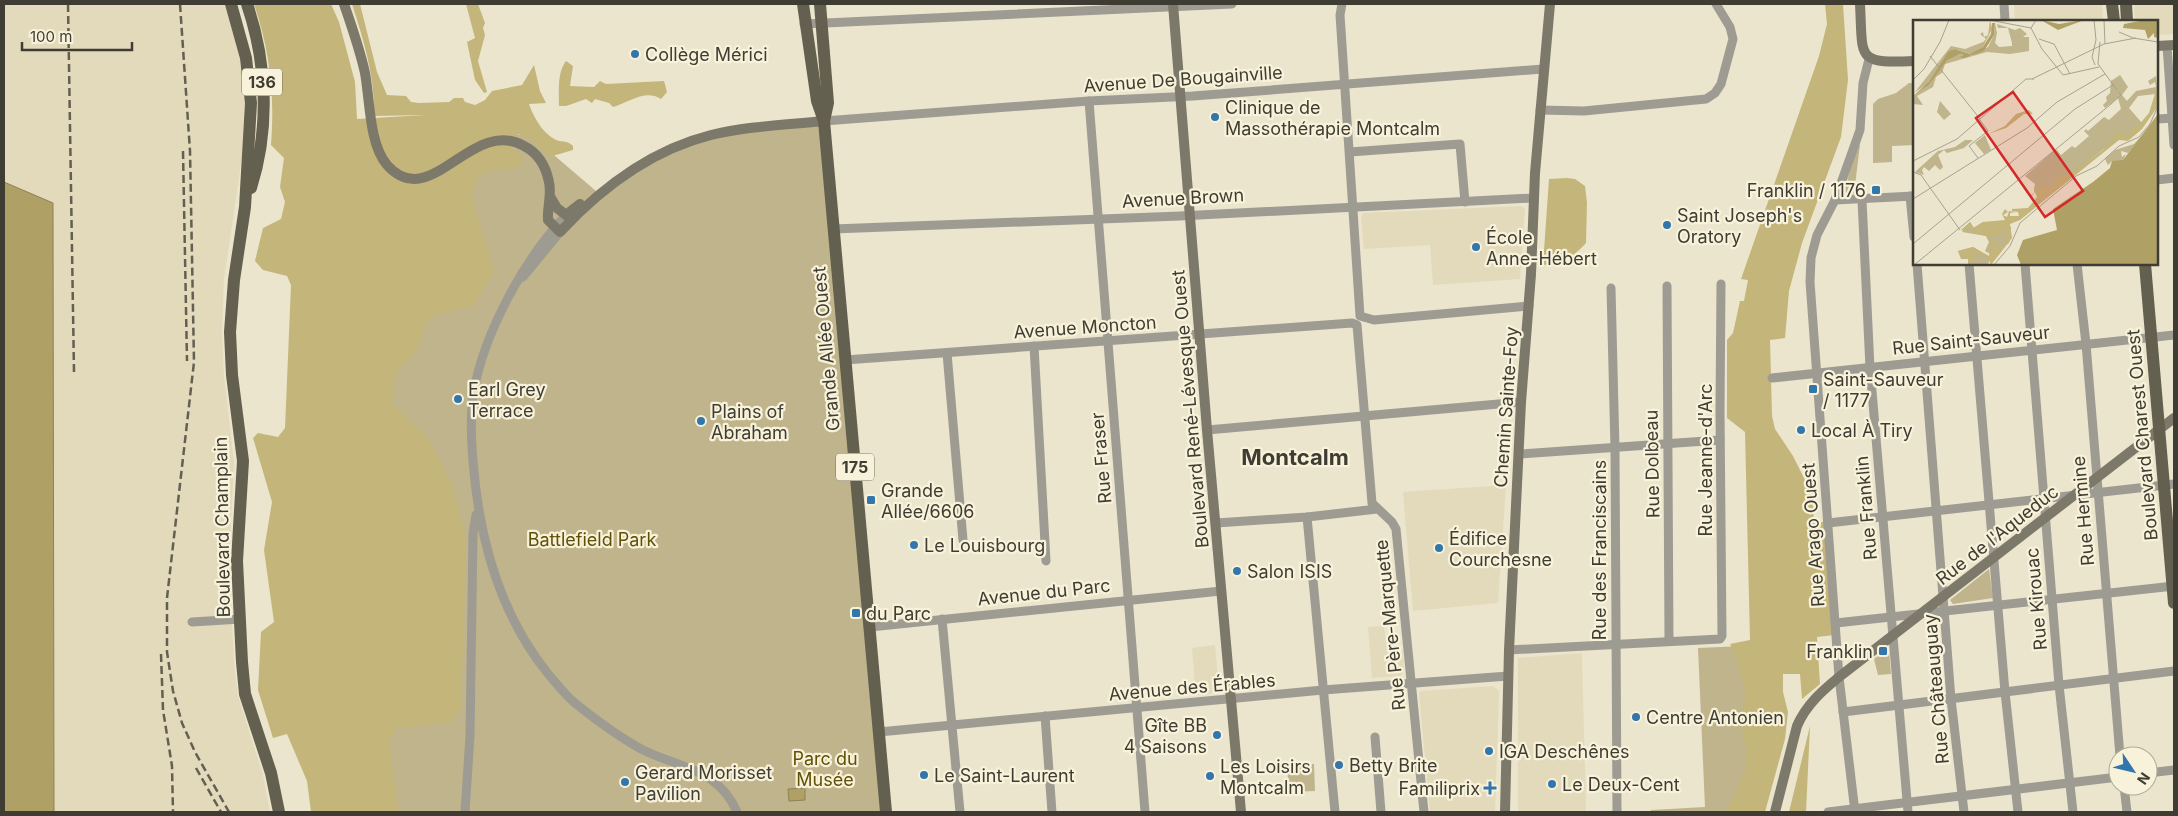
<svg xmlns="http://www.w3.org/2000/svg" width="2178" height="816" font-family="Inter,sans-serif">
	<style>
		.built { fill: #e2dabb }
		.green { fill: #bfb48b }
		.forest { fill: #c4b57a }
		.water { fill: #afa066; stroke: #8d8257 }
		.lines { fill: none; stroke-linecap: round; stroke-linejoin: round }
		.street { stroke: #9e9c92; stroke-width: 9 }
		.secondary { stroke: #7d796a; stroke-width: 10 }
		.primary { stroke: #64604f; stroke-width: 12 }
		.rail { stroke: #636053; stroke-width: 2.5; stroke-dasharray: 8 4; stroke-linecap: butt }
		.poi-dot { fill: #3276ac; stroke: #f8f2da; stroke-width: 2 }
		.labels { text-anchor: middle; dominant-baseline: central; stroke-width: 4.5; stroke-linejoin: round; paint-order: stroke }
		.shield { fill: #f8f2da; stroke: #767365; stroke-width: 1 }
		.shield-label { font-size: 16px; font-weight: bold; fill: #3f3d33 }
		.poi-label { font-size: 18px; fill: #3f3d33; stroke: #f8f2da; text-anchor: start }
		.street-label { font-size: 18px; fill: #3f3d33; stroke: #f8f2da }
		.park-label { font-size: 18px; fill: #615106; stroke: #f8f2da }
		.district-label { font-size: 22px; font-weight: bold; fill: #3f3d33; stroke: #f8f2da }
		.inset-road { fill: none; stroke: #a6a28f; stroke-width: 1 }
		.view { fill: #d62828; fill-opacity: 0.15; stroke: #d62828; stroke-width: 2.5 }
		.inset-edge { fill: none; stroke: #3f3d33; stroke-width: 2.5 }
	</style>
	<rect width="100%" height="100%" fill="#ebe5cd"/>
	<g class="built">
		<path d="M4,4H224L226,7L240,59L245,103L242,158L224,279L222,332L224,376L234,462L229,560L234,663L238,696L263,775L270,812H54L53,203L4,182Z"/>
		<path d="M2014,4H2102L2103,21H2015Z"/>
		<path d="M2134,4H2174V34L2157,35V21H2135Z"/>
		<path d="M1521,206L1525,209L1520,279L1433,285L1430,245L1364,249L1361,217L1363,213Z"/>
		<path d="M1506,485L1498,603L1413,611L1403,492Z"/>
		<path d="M1384,626L1387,652L1403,651L1404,671L1400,676L1372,678L1368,627Z"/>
		<path d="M1215,645L1219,689L1215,693L1196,695L1192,648Z"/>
		<path d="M1582,653L1586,812H1518V658Z"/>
		<path d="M1493,686L1499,691V695L1495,811L1430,812L1419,693L1421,691Z"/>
	</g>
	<g class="green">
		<path d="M1909,83H1914V145L1892,146V162L1873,163V104L1878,99L1896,93Z"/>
		<path d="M826,124L886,812H366L349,163L528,133L596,191L637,163L714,135Z"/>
		<path d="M1858,144L1860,145L1854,193L1853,194H1846L1845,188Z"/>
		<path d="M1989,569L1993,598L1953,604L1950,600Z"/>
		<path d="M1743,646L1749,759L1742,812H1651V810L1705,807L1698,648Z"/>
		<path d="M1885,651H1889L1891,674L1878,675L1874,659Z"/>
		<path d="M1314,764L1315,791L1289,792L1287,765Z"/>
	</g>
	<g class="forest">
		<path d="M254,4H331L339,22L355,82L357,119L425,115L374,116C375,77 364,41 352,4H360L377,72L387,95L406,96L411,102L419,103L449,102L454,98H463L465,102L475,105L485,100L492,91L522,85L534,65L540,91L546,103L529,104C534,118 544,136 559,141C565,142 568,141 573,146V150L549,157L530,138L519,134L510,138L511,147L524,159L519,167L482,173L474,184L472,197L494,271L473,307L437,314L424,326L420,346L395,375L392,404L428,438L452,483L466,538L461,708L450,723L397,728L389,741L398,812H311L307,781L287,734L273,738L258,690L261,632L274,622L264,550L272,502L253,438L258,433L278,437L285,428L291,285L287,276L263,270L255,261L263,228L281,219L285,202L280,187L284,158L271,145C275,96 270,51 254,4Z"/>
		<path d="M466,4H478L485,23L483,28L485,35L478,61L487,92L484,93L475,80L467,42L475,38Z"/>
		<path d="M1825,4H1843L1848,80L1841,137L1802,243L1789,291L1785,338L1770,340L1772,416L1775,429L1793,456L1812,494L1814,522H1826L1834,635L1817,637L1820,684L1802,699L1800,674H1783V692L1788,712L1785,739L1765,812H1727L1745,771L1747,754L1742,730L1745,692L1738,660L1730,644L1750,640L1745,432L1727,418V340L1733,333L1740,301H1744L1748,280L1741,279L1819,56L1827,24Z"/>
		<path d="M566,61L573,66L570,86L594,87L600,81L606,84L664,81L667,92L661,99C645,89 630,102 613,107L609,103L595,99L592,103L586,99L566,106H559C559,91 557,73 566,61Z"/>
		<path d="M1567,178L1575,179L1585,186L1587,203L1586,243C1572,258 1563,263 1543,265L1549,179Z"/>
		<path d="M1810,726L1806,812H1789Z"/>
	</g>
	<g class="water">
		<path d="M4,182L53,203L54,812H4Z"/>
		<path d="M805,788V800L789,801L788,789Z"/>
	</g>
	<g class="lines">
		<g class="street">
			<path d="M1342,4L1340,15L1360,316L1374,320L1529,306"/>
			<path d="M2004,4L2005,21"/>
			<path d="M804,24L1232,4"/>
			<path d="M2167,46L2174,145"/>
			<path d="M1089,101L1145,812"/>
			<path d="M1540,110L1584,111L1706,99L1715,93L1721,84L1733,39L1730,27L1716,4"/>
			<path d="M2157,119L2174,118"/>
			<path d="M824,121L1089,101L1193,96L1543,69"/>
			<path d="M1350,152L1460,144L1465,202"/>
			<path d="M2157,180L2174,178"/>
			<path d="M1910,196L1914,237"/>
			<path d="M1835,200L1914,196"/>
			<path d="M1862,200L1870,368L1908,812"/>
			<path d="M566,215C525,258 485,331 474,390C470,413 471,438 473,461C479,539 499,614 549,675C557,684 565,695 575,703C596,720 619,737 643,750C680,768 719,769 737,812"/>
			<path d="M833,229L1180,216L1533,198"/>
			<path d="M1917,264L1951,699L1964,812"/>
			<path d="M1969,264L2005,692L2018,812"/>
			<path d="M2025,264L2059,685L2073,812"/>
			<path d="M2077,264L2086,344L2120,756"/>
			<path d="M523,277L560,232"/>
			<path d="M1667,286L1669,641"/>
			<path d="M1611,288L1615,449L1617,812"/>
			<path d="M1034,346L1046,561"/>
			<path d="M947,353L963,540"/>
			<path d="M845,360L1352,323L1357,325L1372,503L1392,522L1396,529L1424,812"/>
			<path d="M1772,378L2174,335"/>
			<path d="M1207,430L1521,402"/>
			<path d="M1519,454L1720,440"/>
			<path d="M1307,517L1335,812"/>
			<path d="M1216,523L1307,517L1377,509"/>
			<path d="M1828,523L2174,484"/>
			<path d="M942,619L960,812"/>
			<path d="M192,622L241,619"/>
			<path d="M1836,623L2174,586"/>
			<path d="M870,627L1221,591"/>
			<path d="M1509,650L1720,639L1722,636L1720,410L1721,284"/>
			<path d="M1843,712L2174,671"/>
			<path d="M1045,716L1052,812"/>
			<path d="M879,732L1323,690L1508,676"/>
			<path d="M1375,737L1381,812"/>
			<path d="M2148,773L2174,770"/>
			<path d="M2124,786L2127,812"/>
			<path d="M465,812L470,736L473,534L476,515"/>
			<path d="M1828,812L2118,777"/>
			<path d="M1855,812L1839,677L1810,282L1811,258L1817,235L1835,200L1860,130L1863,83L1869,59"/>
		</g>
		<g class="secondary">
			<path d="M344,4C352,27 360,50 365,73C370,100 369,144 387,165C431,214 471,116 524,146C538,153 546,167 549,182C552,195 547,207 548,220L560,232C601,188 651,150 711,135C748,126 786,125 824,121"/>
			<path d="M1173,4L1207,430L1241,812"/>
			<path d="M1860,4C1863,58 1855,64 1914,61"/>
			<path d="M2157,46L2174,45"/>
			<path d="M551,198L557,208L566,215L580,204"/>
			<path d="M1505,812L1509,650L1521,402L1531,274L1535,173L1550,4"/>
			<path d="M1775,812L1797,726C1806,705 1822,691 1839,677L2174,418"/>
		</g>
		<g class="primary">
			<path d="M231,4L246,58L251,103L245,207L234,280L230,332L232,375L243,461L237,561L242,662L245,694L271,773L279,812"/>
			<path d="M247,4C267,63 270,128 251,188"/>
			<path d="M803,4L817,101L824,121L886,812"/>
			<path d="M820,4L828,103L824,121"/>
			<path d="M2112,4L2114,21"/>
			<path d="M2126,4L2127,21"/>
			<path d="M2145,264L2174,603"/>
		</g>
		<g class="rail">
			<path d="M68,4L74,372"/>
			<path d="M180,4L190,151L194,362L167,598V652L173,691L182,723L195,752L229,812"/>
			<path d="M183,151L187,361"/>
			<path d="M161,654L163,710L172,766L173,812"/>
			<path d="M196,768L221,812"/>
		</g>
	</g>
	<g class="poi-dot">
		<circle cx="635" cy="54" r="5"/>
		<circle cx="1215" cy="117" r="5"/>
		<rect x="1871" y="185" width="10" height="10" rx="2.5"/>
		<circle cx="1667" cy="225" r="5"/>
		<circle cx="1476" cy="247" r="5"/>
		<rect x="1808" y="384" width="10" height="10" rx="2.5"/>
		<circle cx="458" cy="399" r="5"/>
		<circle cx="701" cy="421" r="5"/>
		<circle cx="1801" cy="430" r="5"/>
		<rect x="866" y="495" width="10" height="10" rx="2.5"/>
		<circle cx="914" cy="545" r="5"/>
		<circle cx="1439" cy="548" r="5"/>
		<circle cx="1237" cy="571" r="5"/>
		<rect x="851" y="608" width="10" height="10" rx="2.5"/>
		<rect x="1878" y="646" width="10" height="10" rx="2.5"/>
		<circle cx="1636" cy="717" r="5"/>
		<circle cx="1217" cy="735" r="5"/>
		<circle cx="1489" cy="751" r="5"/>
		<circle cx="1339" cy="765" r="5"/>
		<circle cx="924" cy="775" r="5"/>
		<circle cx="1210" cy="776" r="5"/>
		<circle cx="625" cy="782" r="5"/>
		<circle cx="1552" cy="784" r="5"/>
		<path d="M1487.5 780.5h5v5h5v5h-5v5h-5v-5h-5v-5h5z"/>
	</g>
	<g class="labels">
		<g class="shield">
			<rect x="242" y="68.5" width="40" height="27" rx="4"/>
			<rect x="836" y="453.5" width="38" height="27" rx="4"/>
		</g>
		<g class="shield-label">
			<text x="262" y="82">136</text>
			<text x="855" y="467">175</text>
		</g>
		<g class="poi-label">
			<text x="645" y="54">Collège Mérici</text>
			<text x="1225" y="107">Clinique de<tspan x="1225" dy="21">Massothérapie Montcalm</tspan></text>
			<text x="1866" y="190" text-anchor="end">Franklin / 1176</text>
			<text x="1677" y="215">Saint Joseph's<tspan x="1677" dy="21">Oratory</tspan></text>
			<text x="1486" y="237">École<tspan x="1486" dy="21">Anne-Hébert</tspan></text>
			<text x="1823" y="379">Saint-Sauveur<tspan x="1823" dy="21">/ 1177</tspan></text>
			<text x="468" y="389">Earl Grey<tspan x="468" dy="21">Terrace</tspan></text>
			<text x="711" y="411">Plains of<tspan x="711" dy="21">Abraham</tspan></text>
			<text x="1811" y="430">Local À Tiry</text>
			<text x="881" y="490">Grande<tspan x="881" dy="21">Allée/6606</tspan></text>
			<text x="1449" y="538">Édifice<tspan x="1449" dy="21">Courchesne</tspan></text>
			<text x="924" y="545">Le Louisbourg</text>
			<text x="1247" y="571">Salon ISIS</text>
			<text x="866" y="613">du Parc</text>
			<text x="1873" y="651" text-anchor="end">Franklin</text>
			<text x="1646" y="717">Centre Antonien</text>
			<text x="1207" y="725" text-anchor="end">Gîte BB<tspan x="1207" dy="21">4 Saisons</tspan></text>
			<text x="1499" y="751">IGA Deschênes</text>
			<text x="1349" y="765">Betty Brite</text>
			<text x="1220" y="766">Les Loisirs<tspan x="1220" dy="21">Montcalm</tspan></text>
			<text x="635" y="772">Gerard Morisset<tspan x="635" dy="21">Pavilion</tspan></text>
			<text x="934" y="775">Le Saint-Laurent</text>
			<text x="1562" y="784">Le Deux-Cent</text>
			<text x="1480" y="788" text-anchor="end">Familiprix</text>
		</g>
		<g class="street-label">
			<text transform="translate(1183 79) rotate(-4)">Avenue De Bougainville</text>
			<text transform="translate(1183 198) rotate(-3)">Avenue Brown</text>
			<text transform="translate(1085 327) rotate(-4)">Avenue Moncton</text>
			<text transform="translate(1971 340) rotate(-6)">Rue Saint-Sauveur</text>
			<text transform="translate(826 349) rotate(-95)">Grande Allée Ouest</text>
			<text transform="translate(1506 407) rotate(-86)">Chemin Sainte-Foy</text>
			<text transform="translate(1190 409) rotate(-95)">Boulevard René-Lévesque Ouest</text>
			<text transform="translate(2142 435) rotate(-95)">Boulevard Charest Ouest</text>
			<text transform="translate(1101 458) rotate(-95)">Rue Fraser</text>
			<text transform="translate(1705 460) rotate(-90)">Rue Jeanne-d'Arc</text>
			<text transform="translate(1652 464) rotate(-91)">Rue Dolbeau</text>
			<text transform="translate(1866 508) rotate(-95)">Rue Franklin</text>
			<text transform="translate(2083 511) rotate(-95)">Rue Hermine</text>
			<text transform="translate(222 527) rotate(-91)">Boulevard Champlain</text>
			<text transform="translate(1813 535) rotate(-94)">Rue Arago Ouest</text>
			<text transform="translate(1997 535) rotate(-38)">Rue de l'Aqueduc</text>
			<text transform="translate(1599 550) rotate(-90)">Rue des Franciscains</text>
			<text transform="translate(1044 592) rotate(-6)">Avenue du Parc</text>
			<text transform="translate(2036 599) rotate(-95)">Rue Kirouac</text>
			<text transform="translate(1390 625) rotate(-96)">Rue Père-Marquette</text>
			<text transform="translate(1192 687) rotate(-5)">Avenue des Érables</text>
			<text transform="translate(1936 689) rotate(-95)">Rue Châteauguay</text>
		</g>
		<g class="park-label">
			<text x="592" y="539">Battlefield Park</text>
			<text x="825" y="758">Parc du<tspan x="825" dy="21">Musée</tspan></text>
		</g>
		<g class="district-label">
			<text x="1295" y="457">Montcalm</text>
		</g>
	</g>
	<g transform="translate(1913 20)">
		<rect width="245" height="245" fill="#ebe5cd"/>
		<path d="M77,0L79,9L70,27L58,34L40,29L15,64L2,72L38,26L52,29L70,22L73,19L67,14L70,12L71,17L75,15ZM82,3L84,13L82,23L86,27L99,26V23L95,8H85L84,4L102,10L107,8L114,14L110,17H116V31L97,34L74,32L32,44L29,53L23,57L20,67L4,76L10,85L0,84V76L16,65L33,42L45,34L58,36L75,27L81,15ZM207,55L215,67L209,75L214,81L223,71L243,67L242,62L237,65L235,61L243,56L244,67L243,74L225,76L216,88L229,103L216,118L210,117L196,125L127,178L121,171L122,164L112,156L143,129L148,135L159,126L162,128L176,116L171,111L173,109L175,111L191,97L196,100L208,89L205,78L192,88L190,85L194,81L193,77L197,73L198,61ZM27,81L38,94L31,100L24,92ZM240,104L215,133L208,131L209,137L213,134L210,141H199L195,145L192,139L202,130L221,124ZM72,115L78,130L71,134L62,123ZM52,120H60L51,128L34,133L31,130L25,135L30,147L27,150L22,145L16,151L11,147L9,150L11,155L2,152L25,131L42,127ZM57,202L61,208L70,202H87L98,207L96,223L79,235L72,231L76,222L73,216L49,212ZM60,227L77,237L75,245H55V239H48L45,231Z" fill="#bfb48b"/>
		<path d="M244,67L245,86L229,109L215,121L206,120L107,200L97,204L99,218L78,245L75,238L64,233L60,243L55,245V236L48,237L45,231L60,227L76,236L78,225L73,216L48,210L57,202L59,206H54L55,211L70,202L92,200L89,194L92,189L95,192L90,195L94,197L96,191L103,192L97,193V196H106L105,192L99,191V189L115,188L124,177L122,172L118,177L117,176L121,173V167L125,170L129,166L138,167L142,159L150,154L154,156L190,130L205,110L215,117L220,107H224L236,93ZM95,209L93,225L86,228L83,224L87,222L76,221V216H87L90,210ZM116,90L120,94H111L93,108L75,114L92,106L103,94Z" fill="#c4b57a" fill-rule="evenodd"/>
		<path d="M128,0L146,4L171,0L145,10ZM232,0H245V18L241,17V13L235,19L232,10L210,8L211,4ZM79,3H82L81,15L71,31L51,38L47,37L51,35L46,34L34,41L16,65L0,76L16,62L35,32L41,29L57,34L70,27L78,14ZM245,94V245H108L104,235L110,220L144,210L140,189L180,162L197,148L199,141L210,140Z" fill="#afa066"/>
		<path class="inset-road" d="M76,0L118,8M123,0L118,8L129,29L150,55L186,47M181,0L183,20L179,37L182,45M191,0L192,24M206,12L220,18M220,18L245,22M126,19L141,24L157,54M17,36L67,99M185,44L204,70M185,44L187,22M119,59L191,24L223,18M0,60L11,49L27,22L36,0M65,138L56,126L75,111L67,100M0,141L44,119L113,59H121M0,152L8,155L47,210M0,179L114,108L144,82L192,54M0,224L162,89L200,65M1,245L197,85L208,75L206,72M81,245L97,226L107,203L163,156L184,146L206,126L226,117L237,104L245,86"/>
		<path class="view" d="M100,72L170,171L132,197L63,98Z"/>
		<rect width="245" height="245" class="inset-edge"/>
	</g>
	<rect width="2178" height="816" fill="none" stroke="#3f3d33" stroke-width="10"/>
	<g transform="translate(2133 771) rotate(125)"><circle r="24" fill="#f8f2da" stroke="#aeaa97"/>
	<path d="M0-4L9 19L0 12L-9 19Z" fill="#3276ac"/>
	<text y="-8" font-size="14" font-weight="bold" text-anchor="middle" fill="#3f3d33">N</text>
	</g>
	<path d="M22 42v8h110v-8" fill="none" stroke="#3f3d33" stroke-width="2.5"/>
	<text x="30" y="42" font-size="15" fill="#3f3d33" stroke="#f8f2da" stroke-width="4" paint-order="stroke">100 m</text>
</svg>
